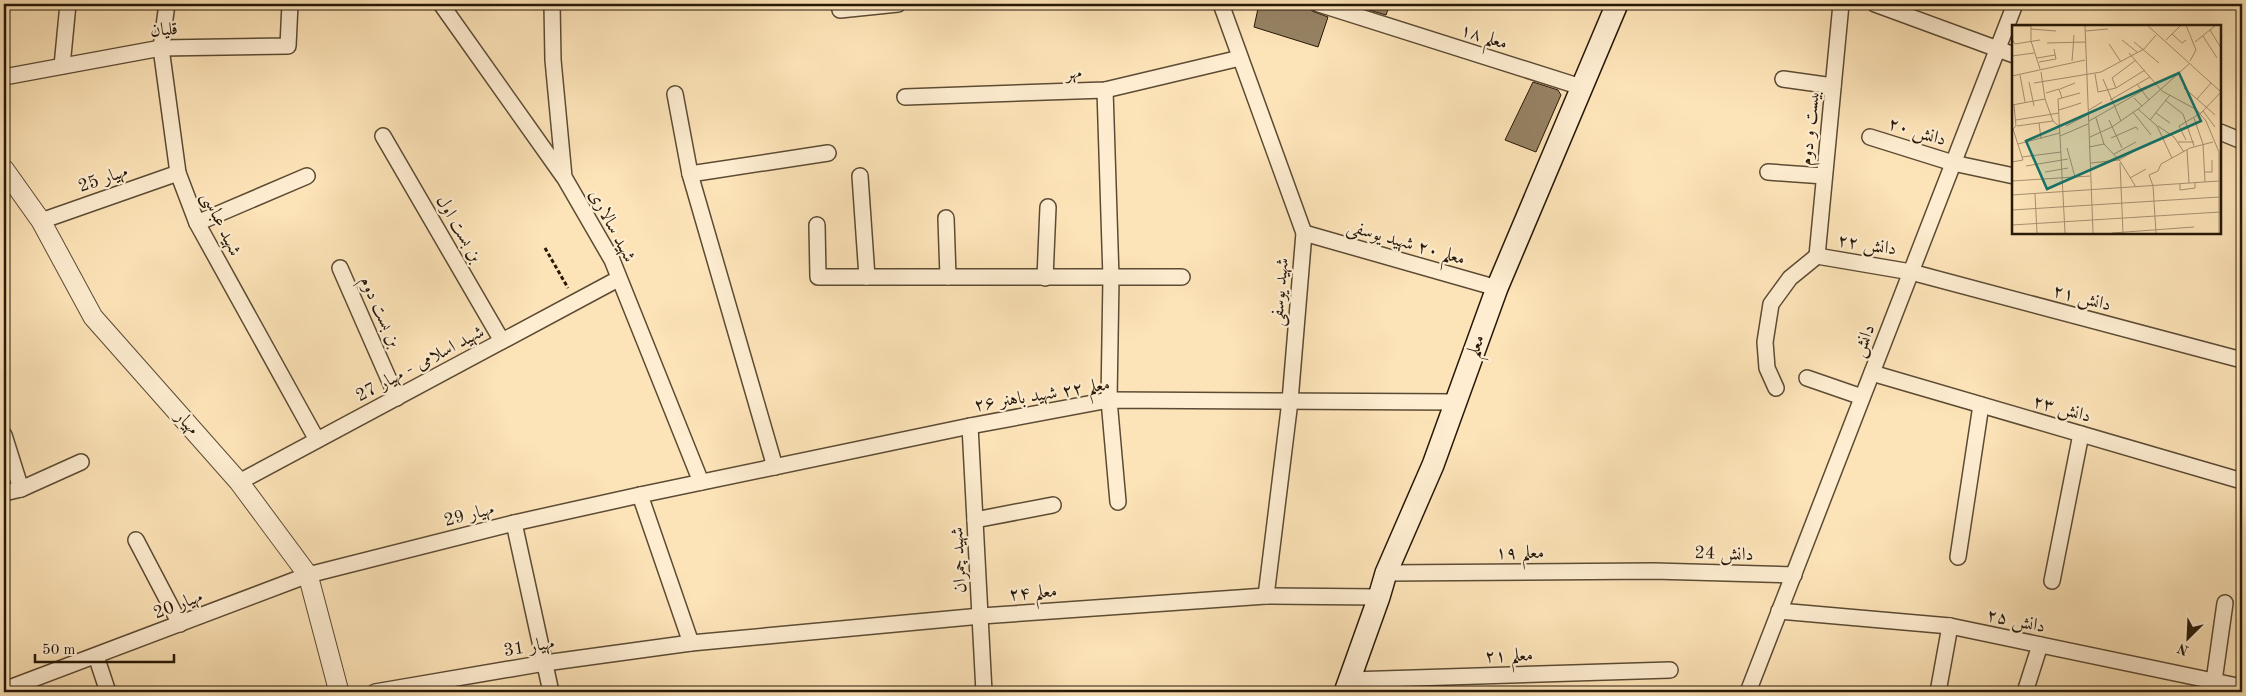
<svg xmlns="http://www.w3.org/2000/svg" width="2246" height="696" font-family="'Old Standard TT',Amiri,serif">
	<style>
		.building { fill: #968264; stroke: #271808 }
		.lines { fill: none; stroke-linecap: round; stroke-linejoin: round }
		.minor-casing { stroke: #5c4b34; stroke-width: 18 }
		.tertiary-casing { stroke: #5c4b34; stroke-width: 21 }
		.secondary-casing { stroke: #271808; stroke-width: 24 }
		.path { stroke: #271808; stroke-width: 3; stroke-dasharray: 4 2.5; stroke-linecap: butt }
		.minor { stroke: #feedd1; stroke-width: 15 }
		.tertiary { stroke: #feedd1; stroke-width: 19 }
		.secondary { stroke: #feedd1; stroke-width: 21 }
		.labels { text-anchor: middle; dominant-baseline: central; stroke-width: 4.5; stroke-linejoin: round; paint-order: stroke }
		.street-label { font-size: 18px; fill: #271808; stroke: #feedd1 }
		.inset-road { fill: none; stroke: #a79272; stroke-width: 1 }
		.view { fill: #0f766e; fill-opacity: 0.15; stroke: #0f766e; stroke-width: 2.5 }
		.inset-edge { fill: none; stroke: #271808; stroke-width: 2.5 }
	</style>
	<rect width="100%" height="100%" fill="#fde4b8"/>
	<filter id="stains"><feTurbulence type="fractalNoise" baseFrequency=".004" numOctaves="4"/><feColorMatrix values="0 0 0 0 .2 0 0 0 0 .09 0 0 0 0 .02 0 0 0 .5 -.17"/></filter>
	<radialGradient id="worn" r=".72"><stop offset=".6" stop-color="#630" stop-opacity="0"/><stop offset="1" stop-color="#630" stop-opacity=".3"/></radialGradient>
	<g class="building">
		<path d="M1259,4H1310L1312,11L1328,17L1318,47L1254,27Z"/>
		<path d="M1349,4H1390L1386,15Z"/>
		<path d="M1533,82L1558,90L1561,95L1536,152L1505,140Z"/>
	</g>
	<g class="lines">
		<defs>
			<g id="minor">
				<path d="M167,4L161,48L178,173L197,223L317,440"/>
				<path d="M441,4L563,176"/>
				<path d="M552,4L553,60L564,177L612,260L701,482"/>
				<path d="M1221,4L1304,233L1290,401L1266,596"/>
				<path d="M1319,4L1581,87"/>
				<path d="M1875,4L2014,55"/>
				<path d="M840,10L898,4"/>
				<path d="M62,66L68,4"/>
				<path d="M4,77L161,48L288,46L290,4"/>
				<path d="M1783,79L1833,86"/>
				<path d="M1105,90L1111,278L1109,400L1118,502"/>
				<path d="M675,94L690,174L775,467"/>
				<path d="M905,97L1105,90L1240,58"/>
				<path d="M2220,132L2242,141"/>
				<path d="M383,136L502,341"/>
				<path d="M1870,137L1953,163L2014,176"/>
				<path d="M1768,172L1824,176"/>
				<path d="M690,174L828,153"/>
				<path d="M860,176L867,277"/>
				<path d="M946,218L948,277"/>
				<path d="M41,221L178,173"/>
				<path d="M197,223L307,176"/>
				<path d="M817,225L818,277H1182"/>
				<path d="M1304,233L1497,288"/>
				<path d="M1817,256L1911,272L2242,360"/>
				<path d="M1817,256L1841,4"/>
				<path d="M340,268L397,398"/>
				<path d="M1045,278L1048,207"/>
				<path d="M1872,373L2242,481"/>
				<path d="M1807,378L1862,397"/>
				<path d="M1776,388L1767,368L1765,342L1771,304L1790,278L1817,256"/>
				<path d="M970,426L984,692"/>
				<path d="M4,435L21,489"/>
				<path d="M239,482L618,279"/>
				<path d="M4,493L21,489L81,462"/>
				<path d="M975,520L1053,505"/>
				<path d="M514,523L551,692"/>
				<path d="M136,540L180,624"/>
				<path d="M1958,557L1981,405"/>
				<path d="M1386,573L1654,571L1794,575"/>
				<path d="M2052,581L2081,434"/>
				<path d="M1779,611L1950,626L2242,687"/>
				<path d="M691,643L640,495L970,426L1109,400L1456,402"/>
				<path d="M96,656L108,692"/>
				<path d="M1350,680L1670,670"/>
				<path d="M2214,681L2225,603"/>
				<path d="M4,690L308,575L514,523L640,495"/>
				<path d="M375,692L545,663L691,643L981,616L1266,596L1379,597"/>
				<path d="M1748,692L2015,4"/>
				<path d="M1938,692L1950,626"/>
				<path d="M2025,692L2040,645"/>
			</g>
			<path id="tertiary" d="M4,169L41,221L93,317L239,482L308,575L339,692"/>
			<path id="secondary" d="M1345,692L1379,597L1386,573L1433,465L1497,288L1617,4"/>
		</defs>
		<use href="#minor" class="minor-casing"/>
		<use href="#tertiary" class="tertiary-casing"/>
		<use href="#secondary" class="secondary-casing"/>
		<path class="path" d="M545,248L568,288"/>
		<use href="#minor" class="minor"/>
		<use href="#tertiary" class="tertiary"/>
		<use href="#secondary" class="secondary"/>
	</g>
	<g class="labels">
		<g class="street-label">
			<text transform="translate(164 30) rotate(-4)">قلیان</text>
			<text transform="translate(1484 37) rotate(18)">معلم ۱۸</text>
			<text transform="translate(1074 73) rotate(-2)">مهر</text>
			<text transform="translate(1810 128) rotate(-84)">بیست و دوم</text>
			<text transform="translate(1917 132) rotate(17)">دانش ۲۰</text>
			<text transform="translate(103 179) rotate(-19)">مهیار 25</text>
			<text transform="translate(221 224) rotate(64)">شهید عباسی</text>
			<text transform="translate(612 226) rotate(62)">شهید سالاری</text>
			<text transform="translate(459 229) rotate(60)">بن بست اول</text>
			<text transform="translate(1406 243) rotate(16)">معلم ۲۰ شهید یوسفی</text>
			<text transform="translate(1867 245) rotate(9)">دانش ۲۲</text>
			<text transform="translate(1280 292) rotate(-85)">شهید یوسفی</text>
			<text transform="translate(2082 298) rotate(15)">دانش ٢١</text>
			<text transform="translate(380 312) rotate(66)">بن بست دوم</text>
			<text transform="translate(1864 341) rotate(-69)">دانش</text>
			<text transform="translate(1476 346) rotate(-70)">معلم</text>
			<text transform="translate(420 364) rotate(-28)">شهید اسلامی - مهیار 27</text>
			<text transform="translate(1042 395) rotate(-9)">معلم ۲۲ شهید باهنر ۲۶</text>
			<text transform="translate(2062 409) rotate(16)">دانش ٢٣</text>
			<text transform="translate(187 423) rotate(48)">مهیار</text>
			<text transform="translate(469 515) rotate(-14)">مهیار 29</text>
			<text x="1520" y="553">معلم ۱۹</text>
			<text transform="translate(1724 554) rotate(2)">دانش 24</text>
			<text transform="translate(959 560) rotate(-93)">شهید چمران</text>
			<text transform="translate(1033 593) rotate(-4)">معلم ۲۴</text>
			<text transform="translate(178 605) rotate(-21)">مهیار 20</text>
			<text transform="translate(2016 621) rotate(12)">دانش ۲۵</text>
			<text transform="translate(529 647) rotate(-9)">مهیار 31</text>
			<text transform="translate(1509 656) rotate(-2)">معلم ۲۱</text>
		</g>
	</g>
	<g transform="translate(2012 25)">
		<rect width="209" height="209" fill="#fde4b8"/>
		<path class="inset-road" d="M19,0V16L28,44M73,0L81,208M135,0L209,67M174,0L184,25L178,36M0,1H19M19,4L44,6M198,5L209,23M73,6L96,4M160,9L170,18L174,15M191,11L205,33M0,14L3,19L28,15M110,15L125,27M154,15L169,0M122,17L147,38M183,17L204,0M35,18L74,17M97,19L109,37M117,28L150,66L185,85L194,96L207,127V208M0,31L22,28M25,33L43,30M60,36L62,10M27,37L44,34L42,24M29,47L33,74L41,96L48,102M83,49L86,67M8,50L13,77M0,51L73,35M91,54L109,96M17,57L22,81M22,58L89,47L132,24L144,10M125,59L137,75M104,63L100,53L124,35M172,63L185,74L199,58M48,64L63,58M86,67L104,63L133,45M34,68L47,64L50,73M122,73L130,81L126,84M185,74L203,90M98,75L138,52M153,75L171,89L182,121M0,80L33,74M2,80L4,101M130,81L177,39M126,84L145,101L160,133M47,85L69,78M77,85L90,77M191,86L203,102M121,87L139,110M144,88L158,98M84,93L92,119L108,136L124,162M182,93L191,119L193,157M4,95L47,88M97,95L110,123M138,95L158,70M77,96L144,58M27,98L29,114M5,101L41,96M54,101L75,90M146,101L162,112L172,127M48,111L76,99M78,112L100,102L126,84M99,113L124,102L126,105M174,115L167,101L189,88L209,67M166,117H182M6,119L48,108M77,122L92,119M55,123L63,152M175,125L177,158M102,129L124,117M10,132L49,127M0,137L11,135L1,104L4,101M79,138L107,135L131,121M108,138L111,208M14,141L56,134M33,147L56,143M193,147H200V135M118,153L134,144M0,156L78,151M168,159V165L183,163V158M23,169L25,208M0,170L207,156M0,185L207,172M0,200L208,187M53,208L46,74L68,68M100,208L182,202M144,208L141,161L137,150L146,146L149,139L178,123L201,117"/>
		<path class="view" d="M167,48L189,96L35,164L14,116Z"/>
		<rect width="209" height="209" class="inset-edge"/>
	</g>
	<rect width="2246" height="696" fill="none" stroke="#fde4b8" stroke-width="20"/>
	<rect x="5" y="5" width="2236" height="686" fill="none" stroke="#271808" stroke-width="2.5"/>
	<rect x="10" y="10" width="2226" height="676" fill="none" stroke="#271808"/>
	<g transform="translate(2188 638) rotate(204)" stroke="#feedd1" stroke-width="4" paint-order="stroke">
	<path d="M0-4L9 19L0 12L-9 19Z" fill="#271808"/>
	<text y="-8" font-size="14" font-weight="bold" text-anchor="middle" fill="#271808">N</text>
	</g>
	<path d="M35 654v8h139v-8" fill="none" stroke="#271808" stroke-width="2.5"/>
	<text x="42" y="654" font-size="15" fill="#271808" stroke="#feedd1" stroke-width="4" paint-order="stroke">50 m</text>
	<rect width="100%" height="100%" filter="url(#stains)"/>
	<rect width="100%" height="100%" fill="url(#worn)"/>
</svg>
